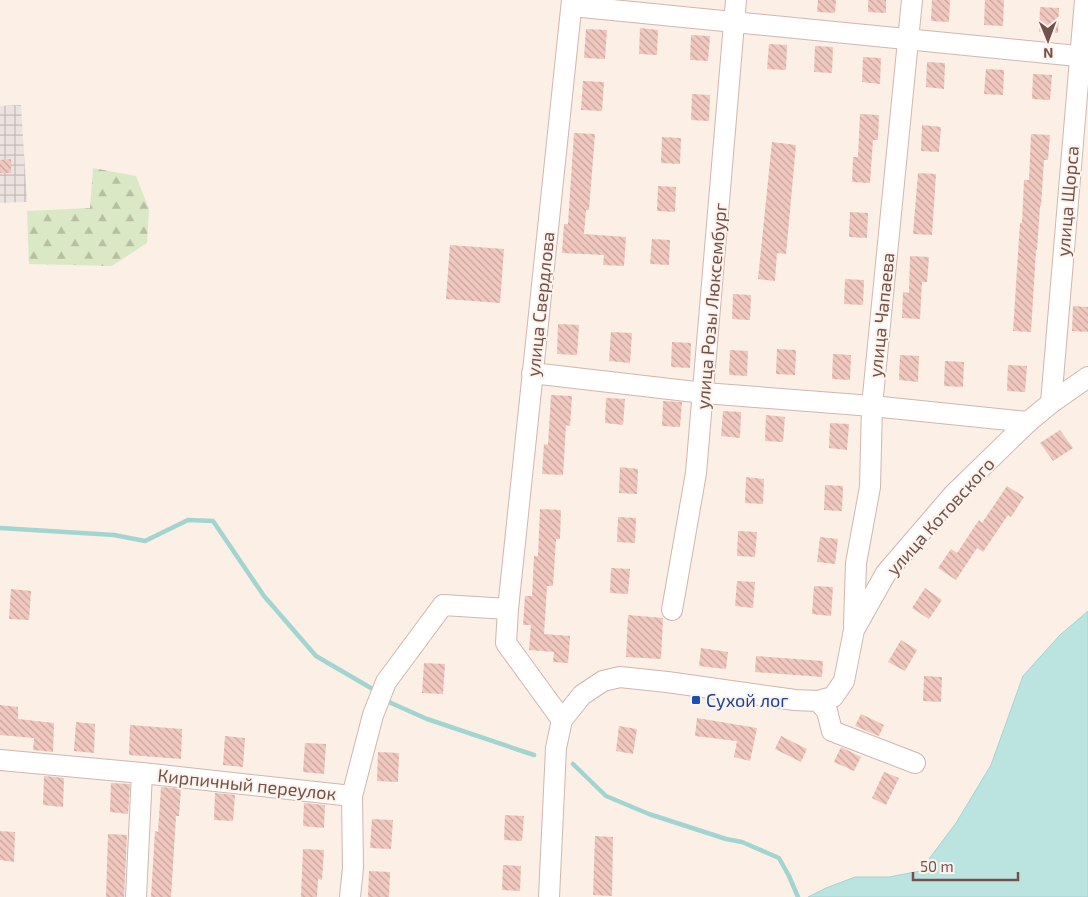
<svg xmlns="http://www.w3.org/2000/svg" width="1088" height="897" font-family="'Exo 2',sans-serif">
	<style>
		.industrial { fill: url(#industrial-grid) }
		.forest { fill: url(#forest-firs) }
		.water { fill: #bbe4e1; stroke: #a2d5d2 }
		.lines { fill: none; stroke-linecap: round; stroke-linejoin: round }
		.stream { stroke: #a2d5d2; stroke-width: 4.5 }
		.building { fill: url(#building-back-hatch) }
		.minor-casing { stroke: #cfb7b0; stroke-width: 22 }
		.minor { stroke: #fff; stroke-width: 20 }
		.transit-dot { fill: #1a4fb4; stroke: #fef3ec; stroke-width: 2 }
		.labels { text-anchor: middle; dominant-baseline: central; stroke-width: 4; stroke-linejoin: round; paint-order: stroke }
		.street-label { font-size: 18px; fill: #74524c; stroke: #fef3ec }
		.transit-label { font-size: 18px; fill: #164399; stroke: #fef3ec; text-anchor: start }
	</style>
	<defs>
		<pattern id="industrial-grid" width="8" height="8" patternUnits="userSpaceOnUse" patternTransform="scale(1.25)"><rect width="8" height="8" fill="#ece3e0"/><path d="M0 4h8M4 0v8" fill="none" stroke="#c4bbb8"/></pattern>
		<pattern id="forest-firs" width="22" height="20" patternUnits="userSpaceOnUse" patternTransform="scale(1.25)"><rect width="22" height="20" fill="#dbe8c5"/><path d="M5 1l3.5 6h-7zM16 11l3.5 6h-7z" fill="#b6bfa2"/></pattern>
		<pattern id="building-back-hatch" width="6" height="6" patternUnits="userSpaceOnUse" patternTransform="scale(1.25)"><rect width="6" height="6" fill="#f0c8bf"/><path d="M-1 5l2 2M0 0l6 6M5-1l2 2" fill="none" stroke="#c7a59d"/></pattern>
	</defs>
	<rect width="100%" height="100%" fill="#fbefe6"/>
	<path class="industrial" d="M21,105L27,202L0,203V106Z"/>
	<path class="forest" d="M93,168L136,176L149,209L147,243L112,266L29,264L27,211L90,208Z"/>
	<path class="water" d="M1088,611V897H808L826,888L855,877H889L920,871L956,823L991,765L1023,676L1060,635Z"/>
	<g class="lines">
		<g class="stream">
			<path d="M0,528L114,535L145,541L188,520L213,521L264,596L316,656L376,691"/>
			<path d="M386,699L391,703L427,719L534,755"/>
			<path d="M573,764L606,796L649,814L726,839L742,842L779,858L789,876L798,897"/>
		</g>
	</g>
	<g class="building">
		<path d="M818,0H836L835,13L817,12Z"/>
		<path d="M868,0H886V13L868,12Z"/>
		<path d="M932,0H950L949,22L931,21Z"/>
		<path d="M985,0H1004L1003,26L984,25Z"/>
		<path d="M1040,7L1059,8L1058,33L1039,32Z"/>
		<path d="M640,28L658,30L657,55L639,54Z"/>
		<path d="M586,29L607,30L605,59L584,58Z"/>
		<path d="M691,35L710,36L708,61L690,60Z"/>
		<path d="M769,44L787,45L786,70L767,69Z"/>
		<path d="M815,46L833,47L832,73L814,72Z"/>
		<path d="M863,57L881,58L880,84L862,82Z"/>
		<path d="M927,62L945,63L944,89L926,87Z"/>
		<path d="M986,69L1004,70L1003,95L984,94Z"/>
		<path d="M1033,74L1052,75L1050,100L1032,99Z"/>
		<path d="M583,81L604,82L602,111L581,110Z"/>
		<path d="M692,94L710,95L709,121L691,120Z"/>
		<path d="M860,114L879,115L878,140H873L870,183L852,182L853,157H858Z"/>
		<path d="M922,125L941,127L939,152L921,151Z"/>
		<path d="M574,133L595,134L589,210H586L584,234L626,237L624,266L603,265L604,255L562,253L564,224H568Z"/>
		<path d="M1031,134L1050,135L1048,160H1044L1041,206H1040L1037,250H1036L1031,332L1013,331L1020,223H1022L1024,180H1029Z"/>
		<path d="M662,137L681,138L680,164L661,163Z"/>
		<path d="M772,142L796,145L786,254L777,253L775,281L758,279Z"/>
		<path d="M11,159V173H0V160Z"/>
		<path d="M918,173L936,174L932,235L913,234Z"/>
		<path d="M658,186L676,187L675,212L657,211Z"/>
		<path d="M850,212L868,213L867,238L849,237Z"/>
		<path d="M652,239L670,240L669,265L650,264Z"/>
		<path d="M450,245L504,249L500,303L446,299Z"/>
		<path d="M910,256L929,257L927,282H922L920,319L902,318L903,292L909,293Z"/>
		<path d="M845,279L864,280L863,305L844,304Z"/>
		<path d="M733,294L751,295L750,320L732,319Z"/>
		<path d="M1073,306L1088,307V332L1072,331Z"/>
		<path d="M558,324L579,325L577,355L557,354Z"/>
		<path d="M611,332L632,333L630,363L609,361Z"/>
		<path d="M672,342L691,343L690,368L671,367Z"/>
		<path d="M777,349L796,350L795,375L776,374Z"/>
		<path d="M730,350L748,351L747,376L729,375Z"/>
		<path d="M833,354L851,355L850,380L832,379Z"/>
		<path d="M900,355L919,356L918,382L899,380Z"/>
		<path d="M945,361L964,362L963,387L944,386Z"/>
		<path d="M1008,365L1027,366L1025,392L1007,391Z"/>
		<path d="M551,395L572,396L570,426L566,425L563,475L542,474L544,444L548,445Z"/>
		<path d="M606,398L625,399L623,425L605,423Z"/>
		<path d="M663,401L682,402L680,427L662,426Z"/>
		<path d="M723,411L741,412L740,438L721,436Z"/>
		<path d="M766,415L785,417L783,442L765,441Z"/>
		<path d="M830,423L849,424L847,450L829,448Z"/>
		<path d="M1060,430L1073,448L1053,461L1040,443Z"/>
		<path d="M620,467L638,469L637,494L619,493Z"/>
		<path d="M746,477L764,479L763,504L745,503Z"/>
		<path d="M825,485L843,486L842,511L824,510Z"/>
		<path d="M1007,486L1024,497L1011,517L1008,515L983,552L977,548L956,580L938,568L951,549L957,553L979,520L982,523Z"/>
		<path d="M540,509L561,510L560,539H556L553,586H547L544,634L570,636L568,663L553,662L554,652L529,650L531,625H523L525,596H532L534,556H538Z"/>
		<path d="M618,517L636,518L635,543L617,542Z"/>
		<path d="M738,531L757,532L755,557L737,556Z"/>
		<path d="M820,537L838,539L835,564L817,562Z"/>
		<path d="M611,568L630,569L628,594L610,593Z"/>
		<path d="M737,581L755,582L753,608L735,606Z"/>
		<path d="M814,586L833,587L831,616L812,614Z"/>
		<path d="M925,588L942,600L929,619L912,608Z"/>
		<path d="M11,589L31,591L29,620L9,619Z"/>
		<path d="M628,615L663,618L661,659L626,657Z"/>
		<path d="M901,640L917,650L905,671L888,662Z"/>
		<path d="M701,648L728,652L726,669L699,666Z"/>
		<path d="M756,656L823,661L822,677L755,672Z"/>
		<path d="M424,663L445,664L443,694L422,693Z"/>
		<path d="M924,676L942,677L941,702L923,701Z"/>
		<path d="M0,705L18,707V719L54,723L53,752L33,750L34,738L0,735Z"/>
		<path d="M861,714L884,725L879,736L855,726Z"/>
		<path d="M697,718L757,728L750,761L734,757L737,741L695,736Z"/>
		<path d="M76,722L95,724L94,753L74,751Z"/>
		<path d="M130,725L182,729L181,759L129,755Z"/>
		<path d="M619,726L637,729L633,754L616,751Z"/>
		<path d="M225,736L245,738L243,767L223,765Z"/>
		<path d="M781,736L807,749L801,762L775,749Z"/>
		<path d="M305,743L326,744L324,774L303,772Z"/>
		<path d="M841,747L861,757L854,771L834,762Z"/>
		<path d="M378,752L399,753L398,782L377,781Z"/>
		<path d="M884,772L899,778L886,805L872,798Z"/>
		<path d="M44,776L64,778L63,807L43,805Z"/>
		<path d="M111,783L130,784L128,814L110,812Z"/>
		<path d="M161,787L181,789L179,816H176L171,897H151L155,831L158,832Z"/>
		<path d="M215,793L235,795L233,821L214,820Z"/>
		<path d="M304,803L325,805L324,828L303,826Z"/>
		<path d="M505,815L524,816L522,841L504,840Z"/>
		<path d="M372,819L393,820L391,849L370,848Z"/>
		<path d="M0,831L15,832L14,862L0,860Z"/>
		<path d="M108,834L127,835L124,897H106Z"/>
		<path d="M595,836L613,837L612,896L593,895Z"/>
		<path d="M303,849L324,850L322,880L318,879L317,897H301Z"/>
		<path d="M503,865L521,866L520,891L502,890Z"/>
		<path d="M369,871L390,872L389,897H368Z"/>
	</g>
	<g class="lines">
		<defs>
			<g id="minor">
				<path d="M572,6L1088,57"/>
				<path d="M532,373L704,393L872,406L1028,422"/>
				<path d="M1051,403L1085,0"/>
				<path d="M672,610L696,473L736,0"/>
				<path d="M854,625L856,563L870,487L872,406L912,0"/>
				<path d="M818,701L827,711L832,731L915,763"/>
				<path d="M562,720L506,643L508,609L572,0"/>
				<path d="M0,760L142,773L352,796"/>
				<path d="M136,897L142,773"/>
				<path d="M350,897L353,868L352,796L373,715L386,682L443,605L508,609"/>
				<path d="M549,897L556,748L562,720L582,695L603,681L620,677L667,682L795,700L818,701L833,697L844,681L854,630L886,573L953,495L1028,422L1051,403L1088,377"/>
			</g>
		</defs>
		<use href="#minor" class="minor-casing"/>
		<use href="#minor" class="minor"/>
	</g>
	<rect class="transit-dot" x="691" y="695" width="10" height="10" rx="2.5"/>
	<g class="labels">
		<g class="street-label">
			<text transform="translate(1067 201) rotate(-85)">улица Щорса</text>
			<text transform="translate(540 304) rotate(-84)">улица Свердлова</text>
			<text transform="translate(711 306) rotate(-85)">улица Розы Люксембург</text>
			<text transform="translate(881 315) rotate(-84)">улица Чапаева</text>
			<text transform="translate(940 516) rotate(-48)">улица Котовского</text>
			<text transform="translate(247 784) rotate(6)">Кирпичный переулок</text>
		</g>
		<g class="transit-label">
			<text x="706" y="700">Сухой лог</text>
		</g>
	</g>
	<g transform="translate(1048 40) rotate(179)" stroke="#fef3ec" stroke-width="4" paint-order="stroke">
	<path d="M0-4L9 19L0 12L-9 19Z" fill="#74524c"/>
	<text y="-8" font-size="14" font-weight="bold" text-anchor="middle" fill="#74524c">N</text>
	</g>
	<path d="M913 872v8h105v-8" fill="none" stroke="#74524c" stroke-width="2.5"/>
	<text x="920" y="872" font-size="15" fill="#74524c" stroke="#fef3ec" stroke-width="4" paint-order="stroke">50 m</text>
</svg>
